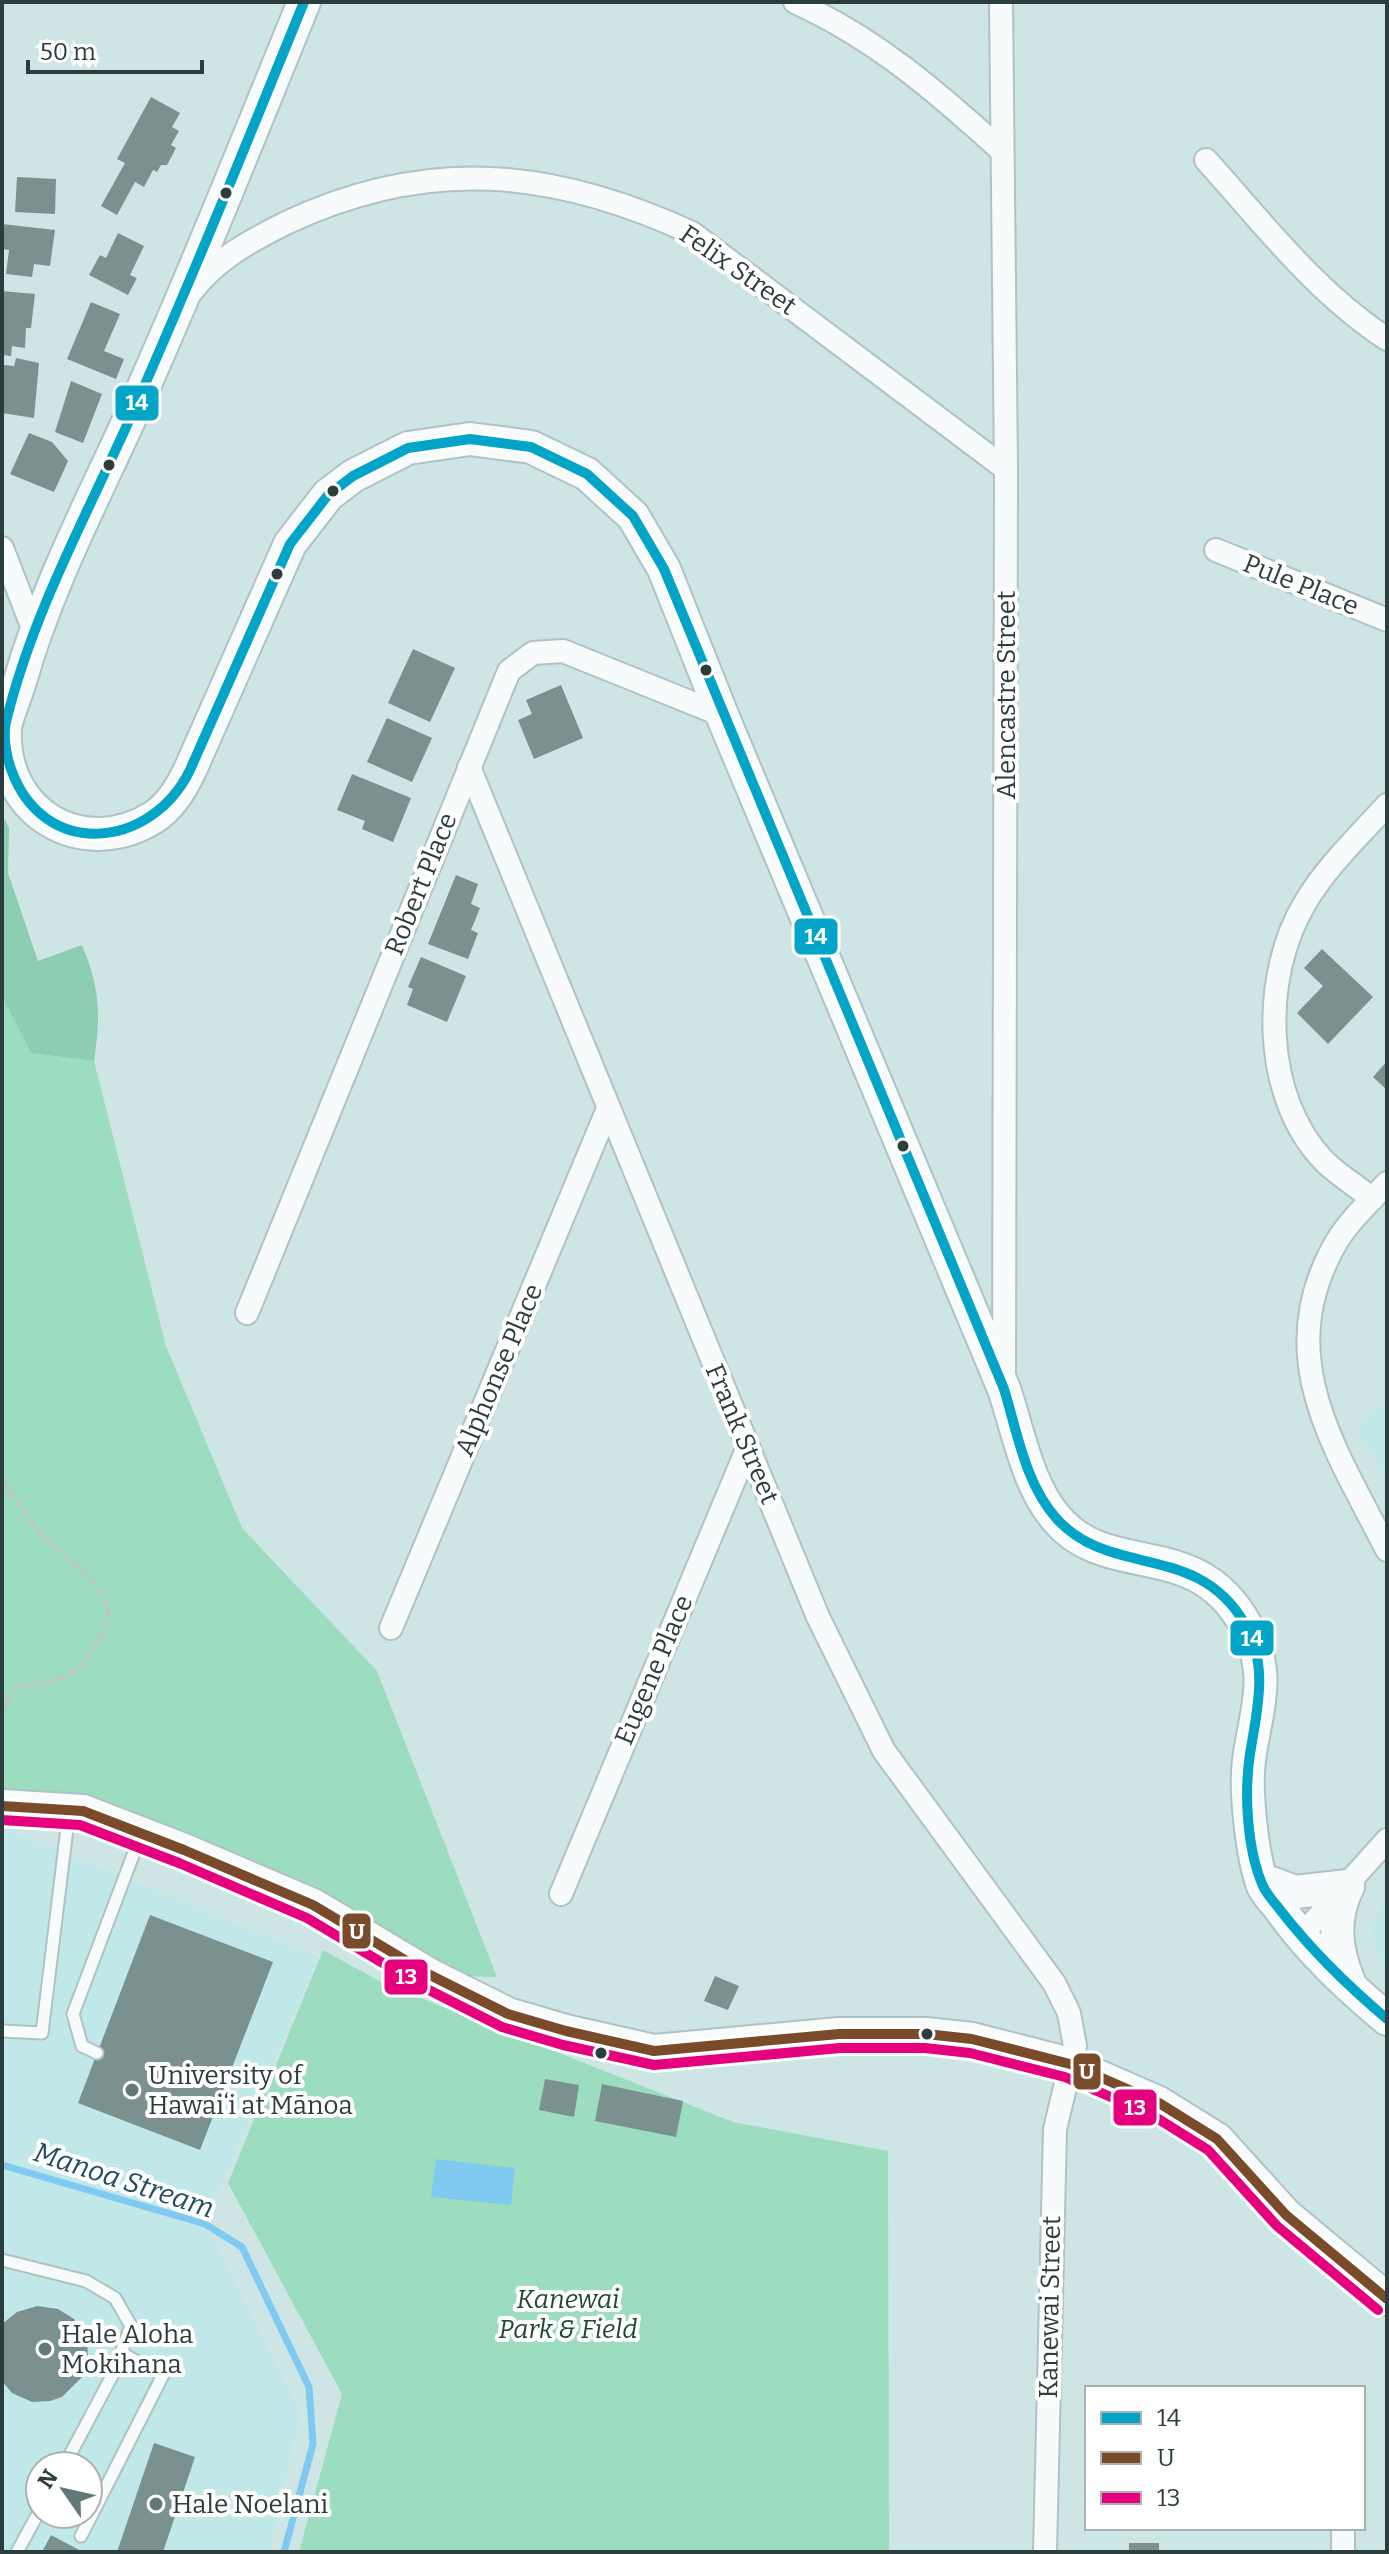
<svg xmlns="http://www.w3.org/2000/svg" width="1389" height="2554" font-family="Bitter,serif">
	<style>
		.built { fill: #c0e8e8; fill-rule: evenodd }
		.green { fill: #9cdcbf }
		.forest { fill: #8dcdb1 }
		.water { fill: #80caf1 }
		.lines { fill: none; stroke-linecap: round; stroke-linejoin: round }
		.stream { stroke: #80caf1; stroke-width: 7 }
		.building { fill: #7a918f }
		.lane-casing { stroke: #b0c2c2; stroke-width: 15 }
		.street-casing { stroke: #b0c2c2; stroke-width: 26 }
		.secondary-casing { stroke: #b0c2c2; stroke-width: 36 }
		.path { stroke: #bec6c6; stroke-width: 4; stroke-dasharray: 8 4; stroke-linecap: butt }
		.lane { stroke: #f8fbfb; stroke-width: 11 }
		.street { stroke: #f8fbfb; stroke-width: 22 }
		.secondary { stroke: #f8fbfb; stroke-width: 32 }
		.bus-1-casing { stroke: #fff; stroke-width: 16 }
		.bus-2-casing { stroke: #fff; stroke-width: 16 }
		.bus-3-casing { stroke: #fff; stroke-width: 16 }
		.bus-1 { stroke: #02a4c7; stroke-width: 10 }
		.bus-2 { stroke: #7a4b2a; stroke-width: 10 }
		.bus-3 { stroke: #e5007d; stroke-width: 10 }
		.bus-dot { fill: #2c3d3d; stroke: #fff; stroke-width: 3 }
		.poi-dot { fill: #657878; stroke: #fff; stroke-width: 3 }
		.labels { text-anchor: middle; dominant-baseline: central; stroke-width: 8; stroke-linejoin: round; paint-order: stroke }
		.street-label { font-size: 26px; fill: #2c3d3d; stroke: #fff }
		.poi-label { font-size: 26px; fill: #2c3d3d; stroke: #fff; text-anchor: start }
		.park-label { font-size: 26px; font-style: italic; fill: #204933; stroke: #fff }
		.water-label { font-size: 28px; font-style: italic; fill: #234b62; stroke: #fff }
		.line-badge { stroke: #fff; stroke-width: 3 }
		.badge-label { font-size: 22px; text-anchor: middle; font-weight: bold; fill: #fff }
	</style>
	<rect width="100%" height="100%" fill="#cee5e5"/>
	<g class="built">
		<path d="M1387,1398V1483L1358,1429Z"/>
		<path d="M2,1828L318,1957L205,2224L300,2414L269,2552H2ZM40,2466H88V2514H40Z"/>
		<path d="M1387,1896V1971L1376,1953L1373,1935L1375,1918Z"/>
	</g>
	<g class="green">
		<path d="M2,996L31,1053L94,1061L166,1346L242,1528L377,1671L497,1977L430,1975L184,1850L2,1806Z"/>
		<path d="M323,1950L383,1983L733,2122L888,2151L889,2552H299L342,2394L228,2183Z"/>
	</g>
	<path class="forest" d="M2,814L9,828L8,873L38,961L82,945C100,988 101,1015 94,1061L31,1053L2,996Z"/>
	<path class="water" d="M436,2159L515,2168L511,2205L431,2197Z"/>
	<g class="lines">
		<path class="stream" d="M2,2165L205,2224L242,2247L309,2387L313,2444L284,2552"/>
	</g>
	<g class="building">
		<path d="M151,97L180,113L172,127L179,131L171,145L176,148L167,165H161L157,172L153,170L144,187L135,182L117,215L101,206L125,163L117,159Z"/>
		<path d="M17,177L56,179L55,214L15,212Z"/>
		<path d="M2,224L55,230L50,266L34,264L32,277L6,274L9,250L2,249Z"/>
		<path d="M118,233L144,246L130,275L137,278L128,295L89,275L100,255L106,258Z"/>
		<path d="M2,291L35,294L31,328H26L25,348L12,346L11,356L2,355Z"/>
		<path d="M91,302L120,314L104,351L124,359L116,379L67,359Z"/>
		<path d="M16,358L39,363L34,418L2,413L4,365L14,366Z"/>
		<path d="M71,381L102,394L83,443L55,432Z"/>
		<path d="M29,433L52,442L68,461L54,492L10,474Z"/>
		<path d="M413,649L455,668L430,722L388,703Z"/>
		<path d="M561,685L583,738L534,759L518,720L532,714L526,700Z"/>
		<path d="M387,718L432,738L412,782L367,762Z"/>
		<path d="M352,774L411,798L393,842L362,829L365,821L337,810Z"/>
		<path d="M456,875L478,884L471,904L480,908L471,930L478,933L468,959L428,944Z"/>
		<path d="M1322,949L1373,997L1328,1044L1297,1013L1323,986L1304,968Z"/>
		<path d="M421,957L466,976L447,1022L407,1005L413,989L408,987Z"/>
		<path d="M1387,1061V1090L1373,1077Z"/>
		<path d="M150,1915L273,1962L200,2150L78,2103Z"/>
		<path d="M715,1976L739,1986L728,2010L704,2001Z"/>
		<path d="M545,2079L579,2085L574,2117L539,2110Z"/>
		<path d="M602,2084L683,2101L676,2137L595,2121Z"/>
		<path d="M37,2306L58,2309L74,2319L87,2340L88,2359L84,2375L62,2397L50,2401L32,2402L12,2393L2,2381V2324L17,2312Z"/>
		<path d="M154,2443L195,2457L163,2552H117Z"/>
		<path d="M51,2535L83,2552H42Z"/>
		<rect x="1129" y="2543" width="30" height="9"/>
	</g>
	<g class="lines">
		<defs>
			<g id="lane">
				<path d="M2,2031L42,2033L69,1812"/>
				<path d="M97,2053L82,2046L73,2014L141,1834"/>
				<path d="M2,2260L86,2281L115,2298L131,2326L113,2374L64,2466"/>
				<path d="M81,2536L163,2375L121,2353"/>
				<path d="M17,2552L40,2510"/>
			</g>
			<g id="street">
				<path d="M795,2C876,39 937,92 1002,151"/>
				<path d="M1001,2L1006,469L1004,1375"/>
				<path d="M1206,160C1263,223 1315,292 1387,339"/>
				<path d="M193,290C216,259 252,240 286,223C428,156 553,169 692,233L1006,469"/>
				<path d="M2,548L34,631"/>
				<path d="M1216,550L1387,620"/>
				<path d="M469,767L818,1617L884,1751L1054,1983L1069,2013L1075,2046L1055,2129L1045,2552"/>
				<path d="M1387,1183C1368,1204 1346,1223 1333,1248C1272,1360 1337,1451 1387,1550"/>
				<path d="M1372,1199C1357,1186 1338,1175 1324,1161C1262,1097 1261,976 1305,903C1326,867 1358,837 1387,805"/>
				<path d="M247,1313L509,671L533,653L563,651L722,715"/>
				<path d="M391,1628L607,1111"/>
				<path d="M561,1894L748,1447"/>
				<path d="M1300,1937L1387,1840"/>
				<path d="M1343,2552V2528"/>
			</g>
			<g id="secondary">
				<path d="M304,2C247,142 191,282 129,420C90,505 46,590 20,681C16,696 8,711 5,727C0,815 84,861 154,817C171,806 182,787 190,770L290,544L328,495L353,476L408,448L470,439L531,447L587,474L633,516L664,569L722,715L1004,1389C1018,1430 1027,1484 1056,1518C1108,1581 1195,1534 1245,1624C1273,1675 1256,1708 1249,1760C1245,1791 1252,1856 1263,1886C1267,1894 1276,1903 1281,1910C1311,1952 1348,1986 1387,2019"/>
				<path d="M2,1806L83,1811L184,1850L313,1905L430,1975L508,2014L566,2031L654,2051L839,2034H926L972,2039L1070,2064L1159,2103L1217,2139L1286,2215L1387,2299"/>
				<path d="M1263,1880L1295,1892L1348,1886"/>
				<path d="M1348,1886C1332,1919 1335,1948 1349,1982"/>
			</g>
		</defs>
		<use href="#lane" class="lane-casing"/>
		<use href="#street" class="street-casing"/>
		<use href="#secondary" class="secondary-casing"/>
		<path class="path" d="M2,1481L40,1534L91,1580L109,1608C101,1659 69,1687 17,1686L2,1710"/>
		<use href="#lane" class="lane"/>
		<use href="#street" class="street"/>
		<use href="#secondary" class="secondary"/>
		<defs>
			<path id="bus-1" d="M304,2C248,140 192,278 132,414C87,515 32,614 6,722C3,736 6,755 11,769C43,860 151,850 190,770L290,544L328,495L353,476L408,448L470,439L531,447L587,474L633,516L664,569L1004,1389C1017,1431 1025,1483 1056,1518C1110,1579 1197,1541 1245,1624C1269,1666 1257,1710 1250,1754C1244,1793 1247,1850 1263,1886C1267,1895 1275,1903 1281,1911C1312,1951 1348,1986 1387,2019"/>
			<path id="bus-2" d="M2,1806L83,1811L184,1850L313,1905L430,1975L508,2014L566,2031L654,2051L839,2034H926L972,2039L1070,2064L1159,2103L1217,2139L1286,2215L1387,2299"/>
			<path id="bus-3" d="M2,1820L80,1825L179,1863L307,1918L423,1987L502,2027L563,2045L654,2065L840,2048H925L970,2053L1065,2077L1152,2115L1208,2150L1277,2226L1378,2310"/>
		</defs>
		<use href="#bus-1" class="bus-1-casing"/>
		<use href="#bus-2" class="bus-2-casing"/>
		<use href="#bus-3" class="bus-3-casing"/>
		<use href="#bus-1" class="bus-1"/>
		<use href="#bus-2" class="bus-2"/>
		<use href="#bus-3" class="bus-3"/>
	</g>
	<g class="bus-dot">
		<circle cx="226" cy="193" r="7"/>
		<circle cx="109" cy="465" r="7"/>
		<circle cx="333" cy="491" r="7"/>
		<circle cx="277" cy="574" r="7"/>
		<circle cx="706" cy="670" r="7"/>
		<circle cx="903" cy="1146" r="7"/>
		<circle cx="927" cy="2034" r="7"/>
		<circle cx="601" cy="2053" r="7"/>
	</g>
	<g class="poi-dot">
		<circle cx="132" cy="2090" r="8"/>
		<circle cx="45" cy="2349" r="8"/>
		<circle cx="156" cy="2504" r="8"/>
	</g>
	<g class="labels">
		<g class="street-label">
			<text transform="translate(738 270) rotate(35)">Felix Street</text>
			<text transform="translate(1301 585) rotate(22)">Pule Place</text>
			<text transform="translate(1006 695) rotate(-90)">Alencastre Street</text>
			<text transform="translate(421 884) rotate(-68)">Robert Place</text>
			<text transform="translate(499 1370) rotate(-67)">Alphonse Place</text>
			<text transform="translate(742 1434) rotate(67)">Frank Street</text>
			<text transform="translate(654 1670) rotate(-67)">Eugene Place</text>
			<text transform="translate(1050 2307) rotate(-89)">Kanewai Street</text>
		</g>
		<g class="poi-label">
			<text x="148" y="2075">University of<tspan x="148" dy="30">Hawaiʻi at Mānoa</tspan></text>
			<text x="61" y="2334">Hale Aloha<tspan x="61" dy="30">Mokihana</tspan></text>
			<text x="172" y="2504">Hale Noelani</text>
		</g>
		<g class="park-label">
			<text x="568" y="2299">Kanewai<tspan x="568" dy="30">Park &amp; Field</tspan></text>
		</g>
		<g class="water-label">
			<text transform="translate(124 2180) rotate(18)">Manoa Stream</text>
		</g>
	</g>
	<g class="line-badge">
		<rect x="114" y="384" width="46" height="38" rx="8" fill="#02a4c7"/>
		<rect x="793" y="917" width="46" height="39" rx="8" fill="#02a4c7"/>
		<rect x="1229" y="1619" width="46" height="38" rx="8" fill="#02a4c7"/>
		<rect x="341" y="1912" width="31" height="38" rx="8" fill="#7a4b2a"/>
		<rect x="383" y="1958" width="46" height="38" rx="8" fill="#e5007d"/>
		<rect x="1072" y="2052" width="30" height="39" rx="8" fill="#7a4b2a"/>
		<rect x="1112" y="2088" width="46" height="39" rx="8" fill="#e5007d"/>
	</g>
	<g class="badge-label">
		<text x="137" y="410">14</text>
		<text x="816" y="944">14</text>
		<text x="1252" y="1646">14</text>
		<text x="357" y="1939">U</text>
		<text x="406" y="1984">13</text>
		<text x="1087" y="2079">U</text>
		<text x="1135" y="2115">13</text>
	</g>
	<rect width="1389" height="2554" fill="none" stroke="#2c3d3d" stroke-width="8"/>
	<rect x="1085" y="2386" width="280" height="144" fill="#ffffff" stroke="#abb1b1" stroke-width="2"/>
	<rect x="1101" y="2412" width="40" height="12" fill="#02a4c7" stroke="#abb1b1" stroke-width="2"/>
	<text x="1157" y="2426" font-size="24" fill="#2c3d3d">14</text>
	<rect x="1101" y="2452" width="40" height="12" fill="#7a4b2a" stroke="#abb1b1" stroke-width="2"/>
	<text x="1157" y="2466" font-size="24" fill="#2c3d3d">U</text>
	<rect x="1101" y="2492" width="40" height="12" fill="#e5007d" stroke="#abb1b1" stroke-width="2"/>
	<text x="1157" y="2506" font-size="24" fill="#2c3d3d">13</text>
	<g transform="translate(64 2490) rotate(304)"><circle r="38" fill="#ffffff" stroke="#abb1b1" stroke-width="2"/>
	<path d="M0-6L14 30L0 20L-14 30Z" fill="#657878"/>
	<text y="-12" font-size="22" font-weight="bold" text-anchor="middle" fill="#2c3d3d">N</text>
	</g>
	<path d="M28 60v12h174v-12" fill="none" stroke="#2c3d3d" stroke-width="4"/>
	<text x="40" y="60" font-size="24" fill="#2c3d3d" stroke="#ffffff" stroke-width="6" paint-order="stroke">50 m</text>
</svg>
